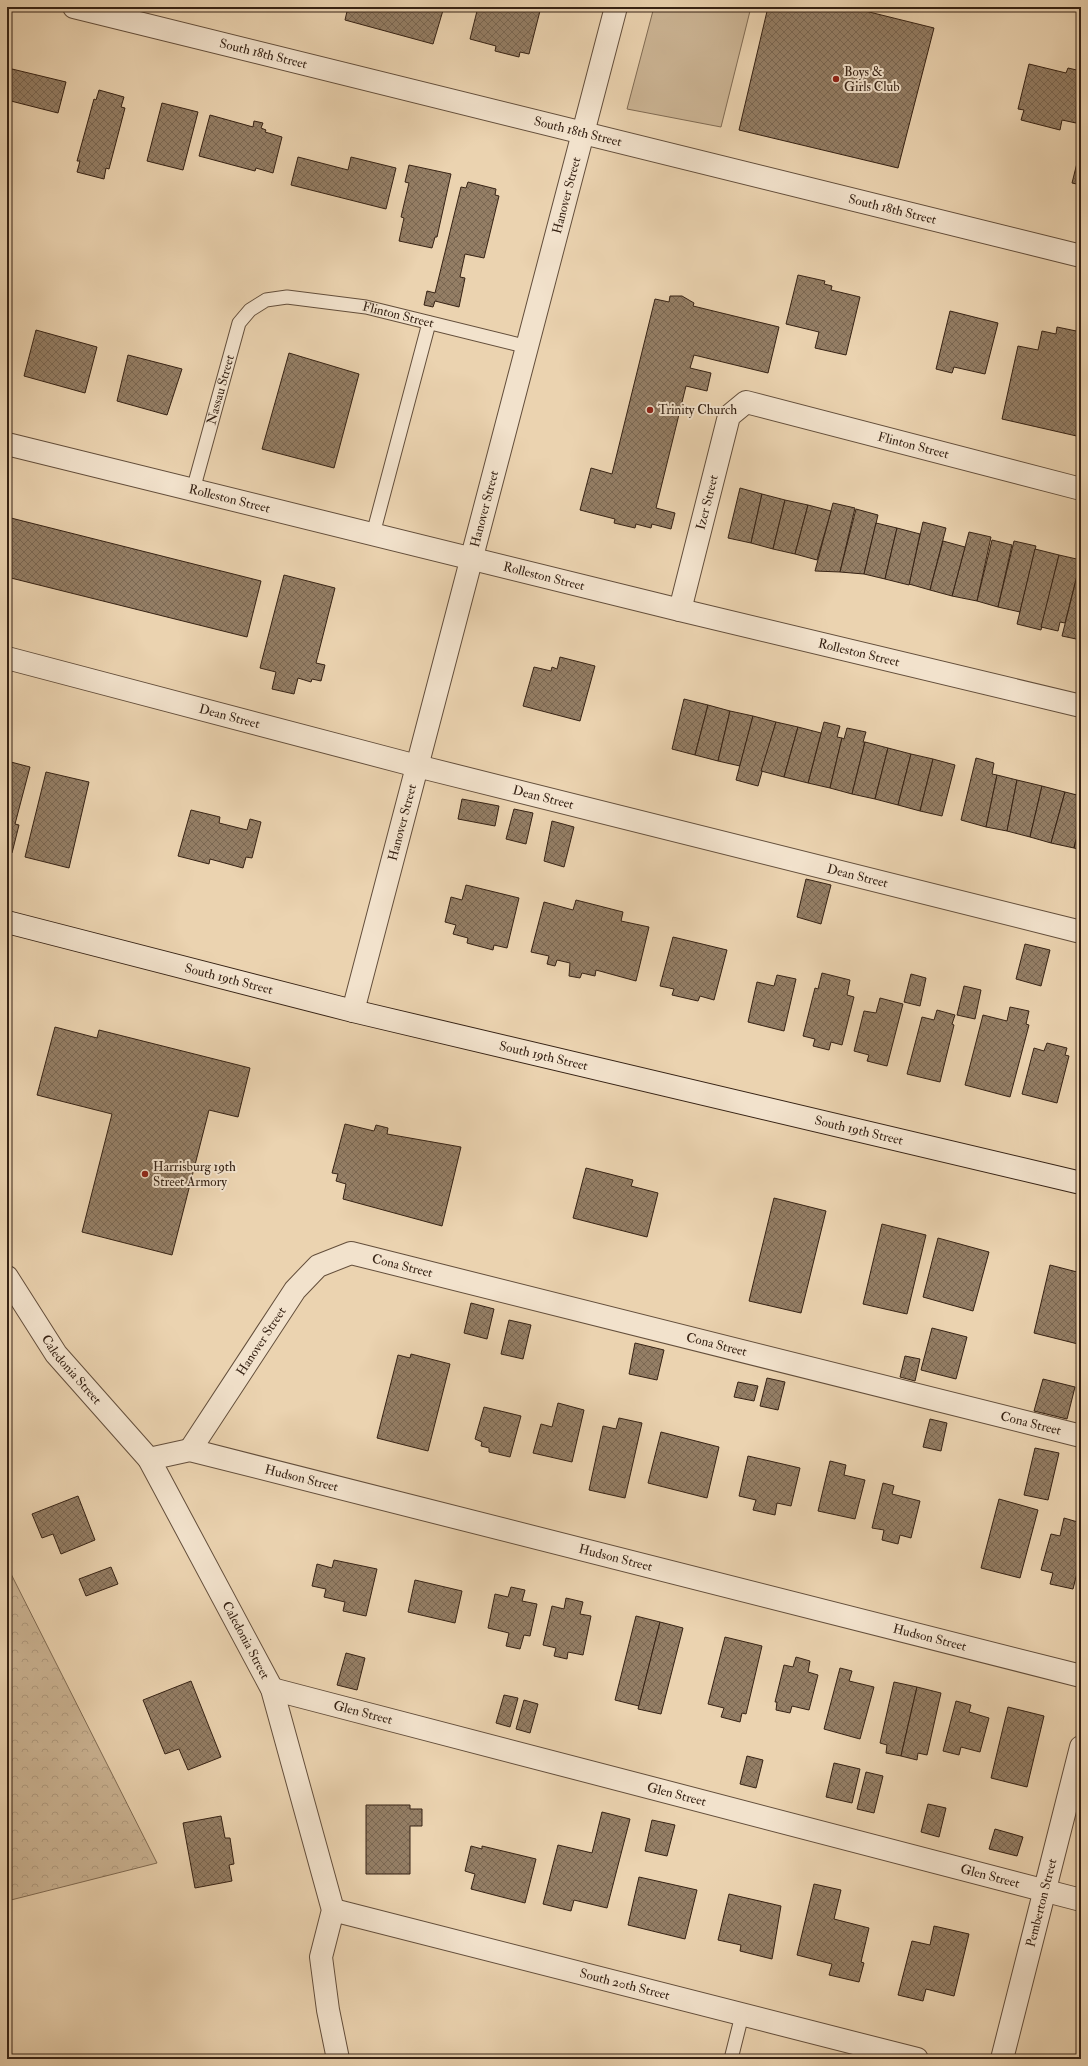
<svg xmlns="http://www.w3.org/2000/svg" width="1088" height="2066" font-family="'IM FELL Double Pica',serif">
	<style>
		.green { fill: #ccb595; stroke: #816c54 }
		.forest { fill: url(#forest-crowns); stroke: #816c54 }
		.building { fill: url(#building-cross-hatch); stroke: #362214 }
		.lines { fill: none; stroke-linecap: round; stroke-linejoin: round }
		.lane-casing { stroke: #634e3b; stroke-width: 15 }
		.street-casing { stroke: #634e3b; stroke-width: 24 }
		.secondary-casing { stroke: #362214; stroke-width: 24 }
		.lane { stroke: #f2e2cc; stroke-width: 13 }
		.street { stroke: #f2e2cc; stroke-width: 22 }
		.secondary { stroke: #f2e2cc; stroke-width: 22 }
		.poi-dot { fill: #8f2418; stroke: #f2e2cc; stroke-width: 1.5 }
		.labels { text-anchor: middle; dominant-baseline: central; stroke-width: 4; stroke-linejoin: round; paint-order: stroke }
		.street-label { font-size: 13px; fill: #362214; stroke: #f2e2cc }
		.poi-label { font-size: 13px; fill: #362214; stroke: #f2e2cc; text-anchor: start }
	</style>
	<defs>
		<pattern id="forest-crowns" width="20" height="18" patternUnits="userSpaceOnUse"><rect width="20" height="18" fill="#ccb595"/><path d="M2 6a3 3 0 1 1 6 0M12 15a3 3 0 1 1 6 0" fill="none" stroke="#b09b80"/></pattern>
		<pattern id="building-cross-hatch" width="8" height="8" patternUnits="userSpaceOnUse"><rect width="8" height="8" fill="#947e65"/><path d="M0 0l8 8M0 8l8-8" fill="none" stroke="#7a6752"/></pattern>
	</defs>
	<rect width="100%" height="100%" fill="#ebd3b0"/>
	<filter id="stains"><feTurbulence type="fractalNoise" baseFrequency=".005" numOctaves="4"/><feColorMatrix values="0 0 0 0 .2 0 0 0 0 .09 0 0 0 0 .02 0 0 0 .5 -.17"/></filter>
	<radialGradient id="worn" r=".72"><stop offset=".6" stop-color="#630" stop-opacity="0"/><stop offset="1" stop-color="#630" stop-opacity=".3"/></radialGradient>
	<path class="green" d="M654,7H751L721,127L627,109Z"/>
	<path class="forest" d="M7,1566L157,1863L7,1901Z"/>
	<g class="building">
		<path d="M348,7H444L433,44L345,20Z"/>
		<path d="M477,7H541L529,54L520,52L519,57L495,51L496,46L470,39L477,11Z"/>
		<path d="M768,7H849L934,28L898,168L739,130Z"/>
		<path d="M1029,64L1066,73L1068,68L1081,71V104L1076,123L1062,120L1060,130L1021,120L1024,110L1018,109Z"/>
		<path d="M12,69L66,82L58,113L7,100V87Z"/>
		<path d="M99,90L124,97L121,107L125,108L109,169L106,168L104,179L77,172L80,161H77L94,99L96,100Z"/>
		<path d="M162,103L198,112L183,170L147,161Z"/>
		<path d="M210,115L253,127L254,121L263,123L261,128L266,130L265,132L282,137L273,173L256,168L255,171L199,156Z"/>
		<path d="M1081,147V185L1072,183Z"/>
		<path d="M298,157L348,170L351,157L396,168L386,209L291,185Z"/>
		<path d="M409,165L451,174L437,237H435L432,248L399,241L404,218L401,217L409,183L405,182Z"/>
		<path d="M468,182L496,189L495,195L499,196L484,258L465,254L460,277L465,278L459,307L435,301L433,307L424,305L427,291L435,293L461,187L466,188Z"/>
		<path d="M798,275L825,281L824,284L832,286L831,290L860,297L846,355L815,348L819,332L786,324Z"/>
		<path d="M670,296H682L694,303L693,306L779,327L768,373L694,355L690,368L711,373L707,391L686,386L656,508L675,513L671,529L652,524L651,528L636,524L635,528L614,523L615,519L580,510L591,468L612,474L655,299L669,302Z"/>
		<path d="M950,311L998,323L985,374L954,367L952,373L936,369Z"/>
		<path d="M1057,327L1081,332V437L1002,419L1018,346L1038,350L1042,331L1056,334Z"/>
		<path d="M36,330L97,347L85,393L24,376Z"/>
		<path d="M289,353L359,374L334,468L262,449Z"/>
		<path d="M128,355L182,369L167,415L117,401Z"/>
		<path d="M740,488L762,494L751,543L728,538Z"/>
		<path d="M762,494L785,500L773,549L751,543Z"/>
		<path d="M785,500L808,505L795,554L773,549Z"/>
		<path d="M833,503L855,508L840,572L815,571Z"/>
		<path d="M808,505L831,511L817,560L795,554Z"/>
		<path d="M856,509L878,515L864,574L840,572Z"/>
		<path d="M7,517L261,581L247,637L7,577Z"/>
		<path d="M923,522L946,528L930,590L909,584Z"/>
		<path d="M876,523L897,528L885,579L864,574Z"/>
		<path d="M897,528L920,534L909,585L885,579Z"/>
		<path d="M969,532L991,537L977,601L952,596Z"/>
		<path d="M992,540L1012,545L998,607L977,601Z"/>
		<path d="M943,541L965,547L952,596L930,590Z"/>
		<path d="M1014,541L1036,546L1020,612L998,607Z"/>
		<path d="M1035,549L1059,555L1041,630L1017,624Z"/>
		<path d="M1059,555L1081,560L1065,623L1060,622L1058,631L1041,627Z"/>
		<path d="M1080,564H1081V640L1062,636Z"/>
		<path d="M284,575L335,588L316,663L325,665L321,681L312,679L311,682L298,678L294,694L272,689L276,672L260,668Z"/>
		<path d="M560,657L595,666L580,721L523,706L534,667L551,671L552,667L557,669Z"/>
		<path d="M684,699L708,705L695,755L672,749Z"/>
		<path d="M708,705L730,711L718,761L695,755Z"/>
		<path d="M730,711L753,716L740,766L718,761Z"/>
		<path d="M753,716L776,722L758,786L736,780Z"/>
		<path d="M776,722L798,727L784,777L761,771Z"/>
		<path d="M824,722L840,726L837,737L842,738L830,788L808,783Z"/>
		<path d="M798,727L821,733L808,783L784,777Z"/>
		<path d="M847,728L866,732L863,742H865L852,794L830,788L841,742L842,738L844,739Z"/>
		<path d="M865,742L888,748L875,799L852,794Z"/>
		<path d="M888,748L911,754L898,805L875,799Z"/>
		<path d="M911,754L933,759L920,811L898,805Z"/>
		<path d="M976,758L994,763L992,774L997,775L986,827L961,820Z"/>
		<path d="M933,759L955,765L942,816L920,811Z"/>
		<path d="M7,761L30,767L15,824L19,825L12,853L7,852Z"/>
		<path d="M46,772L89,782L69,868L25,857Z"/>
		<path d="M997,775L1017,780L1007,831L986,827Z"/>
		<path d="M1017,780L1042,786L1030,837L1007,831Z"/>
		<path d="M1042,786L1065,792L1051,843L1030,837Z"/>
		<path d="M1065,792L1081,796V821L1074,848L1051,843Z"/>
		<path d="M462,799L499,806L495,826L458,819Z"/>
		<path d="M514,809L533,813L526,844L506,839Z"/>
		<path d="M191,810L220,817L219,823L247,830L250,819L261,822L252,858L246,857L243,868L210,859L209,864L178,856Z"/>
		<path d="M552,821L574,827L564,867L544,861Z"/>
		<path d="M1081,821V850L1074,848Z"/>
		<path d="M806,879L831,885L821,924L797,917Z"/>
		<path d="M466,885L519,898L507,948L494,945L493,950L467,943L468,938L453,934L456,925L445,922L451,897L462,900Z"/>
		<path d="M576,900L623,912L621,921L649,927L636,981L596,970L595,976L582,973L580,978L569,976L570,963L557,960L555,966L547,964L549,956L531,952L544,902L573,910Z"/>
		<path d="M673,937L727,950L714,1000L700,996L698,1001L672,995L674,989L660,986Z"/>
		<path d="M1025,944L1050,950L1041,986L1016,979Z"/>
		<path d="M822,973L850,980L847,995L854,997L842,1045L831,1042L829,1050L813,1046L815,1039L803,1036L815,988L818,989Z"/>
		<path d="M911,974L926,978L920,1006L904,1002Z"/>
		<path d="M777,975L796,979L784,1031L748,1022L757,982L774,986Z"/>
		<path d="M964,986L981,990L975,1019L957,1015Z"/>
		<path d="M880,998L903,1004L887,1066L867,1061L869,1055L854,1051L864,1011L876,1013Z"/>
		<path d="M1010,1007L1029,1011L1026,1024L1029,1025L1010,1097L965,1085L983,1015L1007,1021Z"/>
		<path d="M937,1010L955,1015L952,1024L954,1025L940,1082L907,1074L922,1017L934,1020Z"/>
		<path d="M55,1027L97,1038L99,1030L250,1068L238,1117L209,1110L172,1255L82,1232L112,1114L37,1095Z"/>
		<path d="M1047,1043L1067,1048L1065,1055L1069,1056L1057,1103L1022,1094L1034,1048L1044,1051Z"/>
		<path d="M1081,1095V1109L1077,1108Z"/>
		<path d="M345,1124L374,1131L376,1125L388,1128L387,1134L461,1147L442,1226L343,1199L346,1184L336,1181L338,1174L332,1173Z"/>
		<path d="M586,1168L633,1180L631,1186L658,1193L647,1237L573,1218Z"/>
		<path d="M774,1198L826,1211L801,1313L749,1301Z"/>
		<path d="M882,1224L926,1235L907,1314L863,1304Z"/>
		<path d="M938,1238L989,1252L973,1311L923,1297Z"/>
		<path d="M1050,1265L1081,1273V1331L1078,1344L1034,1333Z"/>
		<path d="M471,1303L494,1309L487,1339L464,1333Z"/>
		<path d="M509,1320L531,1325L523,1359L501,1354Z"/>
		<path d="M932,1328L967,1337L956,1379L921,1370Z"/>
		<path d="M635,1343L664,1350L657,1380L629,1374Z"/>
		<path d="M411,1354L450,1364L428,1451L377,1438L398,1355L410,1358Z"/>
		<path d="M905,1356L920,1359L915,1381L900,1377Z"/>
		<path d="M767,1378L785,1382L778,1410L760,1406Z"/>
		<path d="M1043,1379L1075,1387L1067,1419L1034,1411Z"/>
		<path d="M738,1382L758,1386L754,1401L734,1397Z"/>
		<path d="M558,1403L584,1410L572,1462L533,1453L541,1424L552,1427Z"/>
		<path d="M484,1407L521,1416L510,1457L489,1452V1448L481,1446L482,1442L475,1439Z"/>
		<path d="M619,1418L642,1423L625,1498L589,1490L603,1426L616,1429Z"/>
		<path d="M930,1419L947,1423L941,1451L923,1447Z"/>
		<path d="M661,1432L719,1447L707,1498L648,1483Z"/>
		<path d="M1035,1448L1059,1453L1048,1500L1024,1495Z"/>
		<path d="M748,1456L800,1468L791,1506L777,1503L775,1515L753,1510L756,1500L739,1496Z"/>
		<path d="M830,1461L846,1465L844,1475L865,1480L855,1519L818,1511Z"/>
		<path d="M883,1483L894,1486L892,1494L920,1501L911,1538L900,1535L898,1544L882,1540L884,1530L872,1528Z"/>
		<path d="M78,1496L95,1540L61,1554L53,1534L42,1538L32,1514Z"/>
		<path d="M999,1499L1038,1510L1020,1578L981,1568Z"/>
		<path d="M1064,1518L1081,1523V1557L1073,1589L1050,1584L1053,1573L1041,1570L1051,1534L1060,1536Z"/>
		<path d="M334,1560L377,1569L366,1616L343,1611L345,1602L324,1597L326,1589L312,1586L317,1564L332,1568Z"/>
		<path d="M111,1567L118,1584L86,1596L79,1579Z"/>
		<path d="M415,1580L462,1591L455,1623L408,1612Z"/>
		<path d="M511,1587L525,1590L522,1601L537,1604L530,1636L524,1635L520,1649L506,1646L509,1633L488,1628L495,1594L508,1597Z"/>
		<path d="M566,1598L583,1602L580,1614L591,1616L583,1655L568,1652L567,1659L554,1656L556,1648L543,1645L552,1606L564,1609Z"/>
		<path d="M636,1616L660,1622L639,1706L615,1700Z"/>
		<path d="M660,1622L683,1628L661,1714L638,1709Z"/>
		<path d="M725,1637L762,1646L746,1714L742,1713L740,1722L721,1717L724,1708L708,1704Z"/>
		<path d="M346,1653L365,1658L357,1690L337,1685Z"/>
		<path d="M796,1657L810,1661L808,1672L818,1675L809,1710L792,1706L790,1713L776,1710L777,1702H775L784,1665L793,1667Z"/>
		<path d="M840,1668L852,1671L849,1681L874,1687L860,1739L824,1729Z"/>
		<path d="M191,1681L221,1757L188,1770L179,1749L165,1754L143,1700Z"/>
		<path d="M894,1682L917,1687L901,1756L886,1753L887,1745L880,1743Z"/>
		<path d="M917,1687L941,1693L927,1755L918,1753L917,1760L901,1756Z"/>
		<path d="M504,1695L518,1698L510,1727L496,1723Z"/>
		<path d="M524,1700L538,1704L530,1733L516,1729Z"/>
		<path d="M956,1701L971,1705L969,1712L989,1718L980,1752L961,1747L959,1755L943,1751Z"/>
		<path d="M1008,1707L1044,1716L1027,1787L991,1778Z"/>
		<path d="M747,1756L763,1760L756,1788L740,1784Z"/>
		<path d="M834,1763L860,1769L852,1803L826,1797Z"/>
		<path d="M866,1772L883,1776L874,1813L857,1809Z"/>
		<path d="M928,1804L946,1808L939,1837L921,1832Z"/>
		<path d="M366,1805H410V1809H422V1826H410V1874H366Z"/>
		<path d="M602,1812L630,1819L607,1908L574,1900L571,1911L543,1904L558,1845L592,1853Z"/>
		<path d="M221,1816L225,1838H230L234,1864L229,1865L232,1881L195,1888L183,1823Z"/>
		<path d="M652,1820L675,1825L667,1856L645,1851Z"/>
		<path d="M995,1829L1023,1837L1017,1856L989,1849Z"/>
		<path d="M471,1846L482,1849V1846L536,1859L525,1903L471,1889L475,1874L465,1871Z"/>
		<path d="M639,1877L697,1890L685,1939L628,1925Z"/>
		<path d="M814,1884L841,1890L834,1919L869,1928L861,1962L864,1963L859,1982L829,1975L832,1964L797,1955Z"/>
		<path d="M729,1894L781,1906L772,1959L740,1951L741,1945L718,1940Z"/>
		<path d="M934,1926L969,1934L954,1996L926,1989L923,2001L898,1995L912,1941L930,1945Z"/>
	</g>
	<g class="lines">
		<defs>
			<g id="lane">
				<path id="s1" d="M193,490L239,323L250,310L266,300L287,297L366,307L528,347"/>
				<path d="M373,534L429,323"/>
				<path d="M731,2059L742,2015"/>
			</g>
			<g id="street">
				<path id="s2" d="M74,7L1081,256"/>
				<path id="s3" d="M7,444L680,610L1081,706"/>
				<path id="s4" d="M680,610L729,416L746,402L1081,489"/>
				<path id="s5" d="M7,658L417,766L1081,932"/>
				<path id="s6" d="M353,1011L616,7"/>
				<path id="s7" d="M7,1277L56,1354L149,1459L272,1689L333,1910L321,1957L328,2010L338,2059"/>
				<path id="s8" d="M190,1450L295,1290L318,1266L351,1253L1081,1436"/>
				<path id="s9" d="M149,1459L190,1450L1081,1676"/>
				<path id="s10" d="M272,1689L1081,1900"/>
				<path id="s11" d="M333,1910L917,2059"/>
				<path id="s12" d="M1002,2059L1081,1747"/>
			</g>
			<g id="secondary">
				<path id="s13" d="M7,922L353,1011L1081,1183"/>
			</g>
		</defs>
		<use href="#lane" class="lane-casing"/>
		<use href="#street" class="street-casing"/>
		<use href="#secondary" class="secondary-casing"/>
		<use href="#lane" class="lane"/>
		<use href="#street" class="street"/>
		<use href="#secondary" class="secondary"/>
	</g>
	<g class="poi-dot">
		<circle cx="836" cy="79" r="4"/>
		<circle cx="650" cy="410" r="4"/>
		<circle cx="145" cy="1174" r="4"/>
	</g>
	<g class="labels">
		<g class="street-label">
			<text stroke="none"><textPath href="#s2" startOffset="195">South 18th Street</textPath></text>
			<text stroke="none"><textPath href="#s2" startOffset="519">South 18th Street</textPath></text>
			<text stroke="none"><textPath href="#s6" startOffset="843">Hanover Street</textPath></text>
			<text stroke="none"><textPath href="#s2" startOffset="843">South 18th Street</textPath></text>
			<text stroke="none"><textPath href="#s1" startOffset="343">Flinton Street</textPath></text>
			<text stroke="none"><textPath href="#s1" startOffset="104">Nassau Street</textPath></text>
			<text stroke="none"><textPath href="#s4" startOffset="395">Flinton Street</textPath></text>
			<text stroke="none"><textPath href="#s3" startOffset="229">Rolleston Street</textPath></text>
			<text stroke="none"><textPath href="#s4" startOffset="111">Izer Street</textPath></text>
			<text stroke="none"><textPath href="#s6" startOffset="519">Hanover Street</textPath></text>
			<text stroke="none"><textPath href="#s3" startOffset="553">Rolleston Street</textPath></text>
			<text stroke="none"><textPath href="#s3" startOffset="877">Rolleston Street</textPath></text>
			<text stroke="none"><textPath href="#s5" startOffset="230">Dean Street</textPath></text>
			<text stroke="none"><textPath href="#s5" startOffset="554">Dean Street</textPath></text>
			<text stroke="none"><textPath href="#s6" startOffset="195">Hanover Street</textPath></text>
			<text stroke="none"><textPath href="#s5" startOffset="878">Dean Street</textPath></text>
			<text stroke="none"><textPath href="#s13" startOffset="229">South 19th Street</textPath></text>
			<text stroke="none"><textPath href="#s13" startOffset="553">South 19th Street</textPath></text>
			<text stroke="none"><textPath href="#s13" startOffset="877">South 19th Street</textPath></text>
			<text stroke="none"><textPath href="#s8" startOffset="313">Cona Street</textPath></text>
			<text stroke="none"><textPath href="#s8" startOffset="130">Hanover Street</textPath></text>
			<text stroke="none"><textPath href="#s8" startOffset="637">Cona Street</textPath></text>
			<text stroke="none"><textPath href="#s7" startOffset="113">Caledonia Street</textPath></text>
			<text stroke="none"><textPath href="#s8" startOffset="961">Cona Street</textPath></text>
			<text stroke="none"><textPath href="#s9" startOffset="157">Hudson Street</textPath></text>
			<text stroke="none"><textPath href="#s9" startOffset="481">Hudson Street</textPath></text>
			<text stroke="none"><textPath href="#s9" startOffset="805">Hudson Street</textPath></text>
			<text stroke="none"><textPath href="#s7" startOffset="437">Caledonia Street</textPath></text>
			<text stroke="none"><textPath href="#s10" startOffset="94">Glen Street</textPath></text>
			<text stroke="none"><textPath href="#s10" startOffset="418">Glen Street</textPath></text>
			<text stroke="none"><textPath href="#s10" startOffset="742">Glen Street</textPath></text>
			<text stroke="none"><textPath href="#s12" startOffset="161">Pemberton Street</textPath></text>
			<text stroke="none"><textPath href="#s11" startOffset="301">South 20th Street</textPath></text>
		</g>
		<g class="poi-label">
			<text x="844" y="72">Boys &amp;<tspan x="844" dy="15">Girls Club</tspan></text>
			<text x="658" y="410">Trinity Church</text>
			<text x="153" y="1167">Harrisburg 19th<tspan x="153" dy="15">Street Armory</tspan></text>
		</g>
	</g>
	<rect width="1088" height="2066" fill="none" stroke="#ebd3b0" stroke-width="24"/>
	<rect x="8" y="8" width="1072" height="2050" fill="none" stroke="#362214" stroke-width="2"/>
	<rect x="12" y="12" width="1064" height="2042" fill="none" stroke="#362214"/>
	<rect width="100%" height="100%" filter="url(#stains)"/>
	<rect width="100%" height="100%" fill="url(#worn)"/>
</svg>
